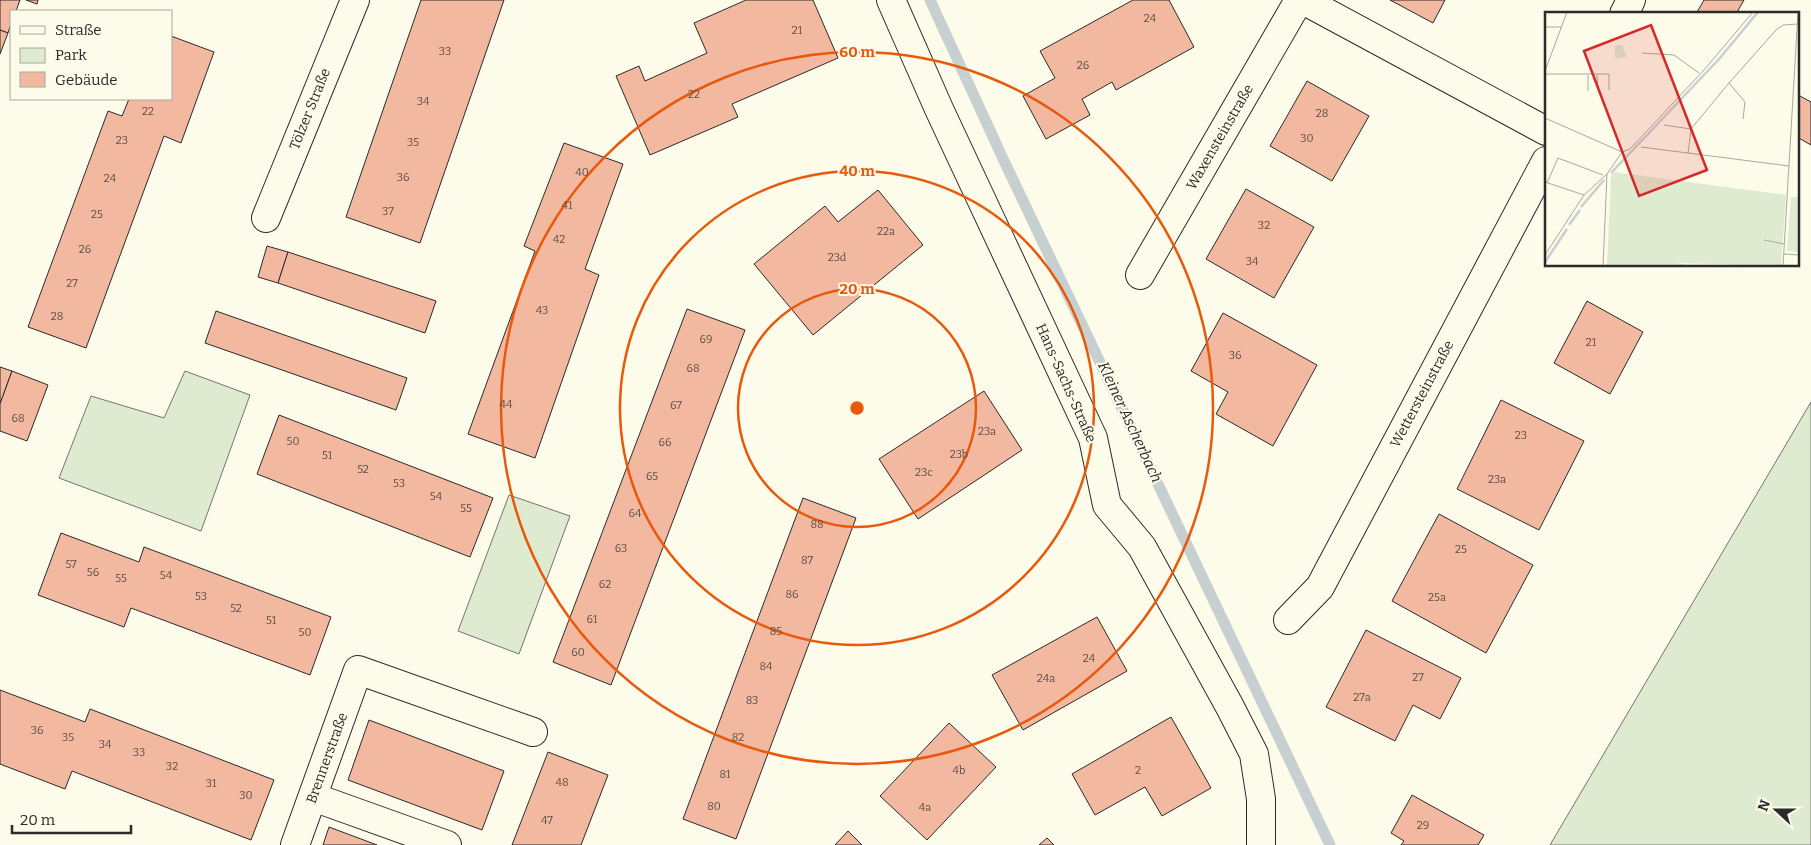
<svg xmlns="http://www.w3.org/2000/svg" width="1811" height="845" font-family="Bitter,serif">
	<style>
		.green { fill: #deebd1; stroke: #74746e }
		.lines { fill: none; stroke-linecap: round; stroke-linejoin: round }
		.stream { stroke: #c7d0d0; stroke-width: 11 }
		.building { fill: #f2b8a0; stroke: #2b2b2b }
		.minor-casing { stroke: #2b2b2b; stroke-width: 30 }
		.minor { stroke: #fdfbea; stroke-width: 28 }
		.ring { fill: none; stroke: #e8590c; stroke-width: 2.5 }
		.labels { text-anchor: middle; dominant-baseline: central; stroke-width: 4; stroke-linejoin: round; paint-order: stroke }
		.number-label { font-size: 11px; fill: #5d4e48 }
		.street-label { font-size: 14px; fill: #2b2b2b; stroke: #fdfbea }
		.water-label { font-size: 15px; font-style: italic; fill: #2b2b2b; stroke: #fdfbea }
		.inset-river { fill: none; stroke: #c7d0d0; stroke-width: 2.5 }
		.inset-road { fill: none; stroke: #a9a89e; stroke-width: 1 }
		.view { fill: #d62828; fill-opacity: 0.15; stroke: #d62828; stroke-width: 2.5 }
		.inset-edge { fill: none; stroke: #2b2b2b; stroke-width: 2.5 }
		.centre { fill: #e8590c; stroke: #fdfbea; stroke-width: 2.5 }
		.ring-label { font-size: 15px; text-anchor: middle; font-weight: bold; fill: #e8590c; stroke: #fdfbea; stroke-width: 4; stroke-linejoin: round; paint-order: stroke }
	</style>
	<rect width="100%" height="100%" fill="#fdfbea"/>
	<g class="green">
		<path d="M185,371L250,395L201,531L59,478L91,396L164,418Z"/>
		<path d="M1811,402V845H1550Z"/>
		<path d="M509,495L570,516L519,654L458,631Z"/>
	</g>
	<g class="lines">
		<path class="stream" d="M930,0L1005,163L1330,845"/>
	</g>
	<g class="building">
		<path d="M0,0H20L16,11H11V24L8,33L0,30Z"/>
		<path d="M26,0H38L37,4Z"/>
		<path d="M421,0H504L420,243L346,217Z"/>
		<path d="M746,0H813L838,58L732,104L738,117L650,155L616,76L639,66L645,81L707,53L694,23Z"/>
		<path d="M1133,0H1169L1194,47L1116,90L1112,82L1082,99L1090,115L1046,139L1023,96L1055,78L1040,51Z"/>
		<path d="M1390,0H1445L1433,23Z"/>
		<path d="M1704,0H1744L1736,14H1696Z"/>
		<path d="M0,30L8,33L0,54Z"/>
		<path d="M171,36L214,52L181,143L164,136L86,348L28,327L108,111L122,116L129,99H171Z"/>
		<path d="M1307,81L1369,116L1332,181L1270,146Z"/>
		<path d="M1800,96L1811,102V145L1797,137V100Z"/>
		<path d="M564,143L623,164L585,269L599,275L535,458L468,434L535,251L524,246Z"/>
		<path d="M1246,189L1314,227L1274,298L1206,259Z"/>
		<path d="M878,190L923,245L813,335L754,264L825,206L838,222Z"/>
		<path d="M267,246L288,252L278,283L258,277Z"/>
		<path d="M288,252L436,301L425,333L278,283Z"/>
		<path d="M1587,301L1643,332L1610,394L1554,363Z"/>
		<path d="M687,309L745,330L611,685L553,662Z"/>
		<path d="M216,311L407,378L396,410L205,343Z"/>
		<path d="M1223,313L1317,365L1273,446L1216,414L1228,392L1191,371Z"/>
		<path d="M0,367L12,371L0,404Z"/>
		<path d="M12,371L48,385L27,441L0,431V404Z"/>
		<path d="M984,391L1022,450L918,519L879,459Z"/>
		<path d="M1501,400L1584,441L1539,530L1457,489Z"/>
		<path d="M279,415L493,498L470,557L257,474Z"/>
		<path d="M803,498L856,518L736,839L683,819Z"/>
		<path d="M1439,514L1533,565L1486,653L1392,601Z"/>
		<path d="M61,533L139,562L144,547L331,617L310,675L131,608L124,627L38,595Z"/>
		<path d="M1097,617L1127,671L1023,730L992,675Z"/>
		<path d="M1366,630L1461,678L1440,719L1413,705L1395,741L1326,707Z"/>
		<path d="M0,690L85,722L90,709L274,780L251,840L72,771L65,789L0,764Z"/>
		<path d="M1171,717L1211,788L1162,816L1145,787L1095,815L1072,774Z"/>
		<path d="M369,720L504,771L482,830L348,780Z"/>
		<path d="M949,723L996,767L927,840L880,796Z"/>
		<path d="M548,752L608,775L581,845H512Z"/>
		<path d="M1412,795L1484,835L1478,845H1401L1404,841L1391,833Z"/>
		<path d="M329,827L377,845H323Z"/>
		<path d="M848,831L862,845H835Z"/>
		<path d="M1047,838L1054,845H1039Z"/>
	</g>
	<g class="lines">
		<defs>
			<g id="minor">
				<path d="M891,0L939,109L1093,438L1107,505L1142,547L1230,707L1254,754L1261,799V845"/>
				<path d="M1303,0L1546,131"/>
				<path d="M1624,14L1631,0"/>
				<path d="M266,218L355,0"/>
				<path d="M1140,275L1299,0"/>
				<path d="M1288,620L1320,587L1546,161"/>
				<path d="M313,797L447,845"/>
				<path d="M295,845L358,670L533,732"/>
			</g>
		</defs>
		<use href="#minor" class="minor-casing"/>
		<use href="#minor" class="minor"/>
	</g>
	<g class="ring">
		<circle cx="857" cy="408" r="119"/>
		<circle cx="857" cy="408" r="237"/>
		<circle cx="857" cy="408" r="356"/>
	</g>
	<g class="labels">
		<g class="number-label">
			<text x="1150" y="18">24</text>
			<text x="797" y="30">21</text>
			<text x="445" y="51">33</text>
			<text x="1083" y="65">26</text>
			<text x="694" y="94">22</text>
			<text x="423" y="101">34</text>
			<text x="148" y="111">22</text>
			<text x="1322" y="113">28</text>
			<text x="1307" y="138">30</text>
			<text x="122" y="140">23</text>
			<text x="413" y="142">35</text>
			<text x="582" y="172">40</text>
			<text x="403" y="177">36</text>
			<text x="110" y="178">24</text>
			<text x="567" y="205">41</text>
			<text x="388" y="211">37</text>
			<text x="97" y="214">25</text>
			<text x="1264" y="225">32</text>
			<text x="886" y="231">22a</text>
			<text x="559" y="239">42</text>
			<text x="85" y="249">26</text>
			<text x="837" y="257">23d</text>
			<text x="1252" y="261">34</text>
			<text x="72" y="283">27</text>
			<text x="542" y="310">43</text>
			<text x="57" y="316">28</text>
			<text x="706" y="339">69</text>
			<text x="1591" y="342">21</text>
			<text x="1235" y="355">36</text>
			<text x="693" y="368">68</text>
			<text x="506" y="404">44</text>
			<text x="676" y="405">67</text>
			<text x="18" y="418">68</text>
			<text x="987" y="431">23a</text>
			<text x="1521" y="435">23</text>
			<text x="293" y="441">50</text>
			<text x="665" y="442">66</text>
			<text x="959" y="454">23b</text>
			<text x="327" y="455">51</text>
			<text x="363" y="469">52</text>
			<text x="924" y="472">23c</text>
			<text x="652" y="476">65</text>
			<text x="1497" y="479">23a</text>
			<text x="399" y="483">53</text>
			<text x="436" y="496">54</text>
			<text x="466" y="508">55</text>
			<text x="635" y="513">64</text>
			<text x="817" y="524">88</text>
			<text x="621" y="548">63</text>
			<text x="1461" y="549">25</text>
			<text x="807" y="560">87</text>
			<text x="71" y="564">57</text>
			<text x="93" y="572">56</text>
			<text x="166" y="575">54</text>
			<text x="121" y="578">55</text>
			<text x="605" y="584">62</text>
			<text x="792" y="594">86</text>
			<text x="201" y="596">53</text>
			<text x="1437" y="597">25a</text>
			<text x="236" y="608">52</text>
			<text x="592" y="619">61</text>
			<text x="271" y="620">51</text>
			<text x="776" y="631">85</text>
			<text x="305" y="632">50</text>
			<text x="578" y="652">60</text>
			<text x="1089" y="658">24</text>
			<text x="766" y="666">84</text>
			<text x="1418" y="677">27</text>
			<text x="1046" y="678">24a</text>
			<text x="1362" y="697">27a</text>
			<text x="752" y="700">83</text>
			<text x="37" y="730">36</text>
			<text x="68" y="737">35</text>
			<text x="738" y="737">82</text>
			<text x="105" y="744">34</text>
			<text x="139" y="752">33</text>
			<text x="172" y="766">32</text>
			<text x="959" y="770">4b</text>
			<text x="1138" y="770">2</text>
			<text x="725" y="774">81</text>
			<text x="562" y="782">48</text>
			<text x="211" y="783">31</text>
			<text x="246" y="795">30</text>
			<text x="714" y="806">80</text>
			<text x="925" y="807">4a</text>
			<text x="547" y="820">47</text>
			<text x="1423" y="825">29</text>
		</g>
		<g class="street-label">
			<text transform="translate(310 109) rotate(-68)">Tölzer Straße</text>
			<text transform="translate(1220 137) rotate(-60)">Waxensteinstraße</text>
			<text transform="translate(1066 383) rotate(66)">Hans-Sachs-Straße</text>
			<text transform="translate(1422 394) rotate(-62)">Wettersteinstraße</text>
			<text transform="translate(327 758) rotate(-70)">Brennerstraße</text>
		</g>
		<g class="water-label">
			<text transform="translate(1130 422) rotate(65)">Kleiner Ascherbach</text>
		</g>
	</g>
	<g transform="translate(1545 12)">
		<rect width="254" height="254" fill="#fdfbea"/>
		<path d="M70,33H77L82,45L70,46ZM69,160L241,183L236,254L132,251L147,254H62L66,164ZM246,185H254V240L242,239Z" fill="#deebd1"/>
		<path class="inset-river" d="M66,161L175,46L213,0M36,195L59,168M24,213L35,198M0,250L22,217"/>
		<path class="inset-road" d="M0,15H17M97,41L129,43L154,61M0,59L22,0M0,62H64V78M43,63V79M52,63L53,78M184,71L200,90L198,107M0,106L77,140M119,113L146,117M96,135L244,154M143,142L146,117L184,71L231,18L238,13L253,12M0,170L39,183M2,171L13,146L58,163M219,228L239,232M239,242L254,243M0,243L39,183L62,162L77,140L85,137L159,58L208,0M58,254L62,162M238,254L253,0"/>
		<path class="view" d="M106,13L162,158L94,184L39,39Z"/>
		<rect width="254" height="254" class="inset-edge"/>
	</g>
	<circle cx="857" cy="408" r="8" class="centre"/>
	<g class="ring-label">
		<text x="857" y="57">60 m</text>
		<text x="857" y="176">40 m</text>
		<text x="857" y="294">20 m</text>
	</g>
	<rect x="10" y="10" width="162" height="90" fill="#fdfbea" stroke="#a9a89e"/>
	<rect x="20" y="26" width="25" height="8" fill="#fdfbea" stroke="#a9a89e"/>
	<text x="55" y="35" font-size="15" fill="#2b2b2b">Straße</text>
	<rect x="20" y="48" width="25" height="15" fill="#deebd1" stroke="#a9a89e"/>
	<text x="55" y="60" font-size="15" fill="#2b2b2b">Park</text>
	<rect x="20" y="72" width="25" height="15" fill="#f2b8a0" stroke="#a9a89e"/>
	<text x="55" y="85" font-size="15" fill="#2b2b2b">Gebäude</text>
	<g transform="translate(1776 810) rotate(291)" stroke="#fdfbea" stroke-width="4" paint-order="stroke">
	<path d="M0-4L9 19L0 12L-9 19Z" fill="#2b2b2b"/>
	<text y="-8" font-size="14" font-weight="bold" text-anchor="middle" fill="#2b2b2b">N</text>
	</g>
	<path d="M12 825v8h119v-8" fill="none" stroke="#2b2b2b" stroke-width="2.5"/>
	<text x="20" y="825" font-size="15" fill="#2b2b2b" stroke="#fdfbea" stroke-width="4" paint-order="stroke">20 m</text>
</svg>
